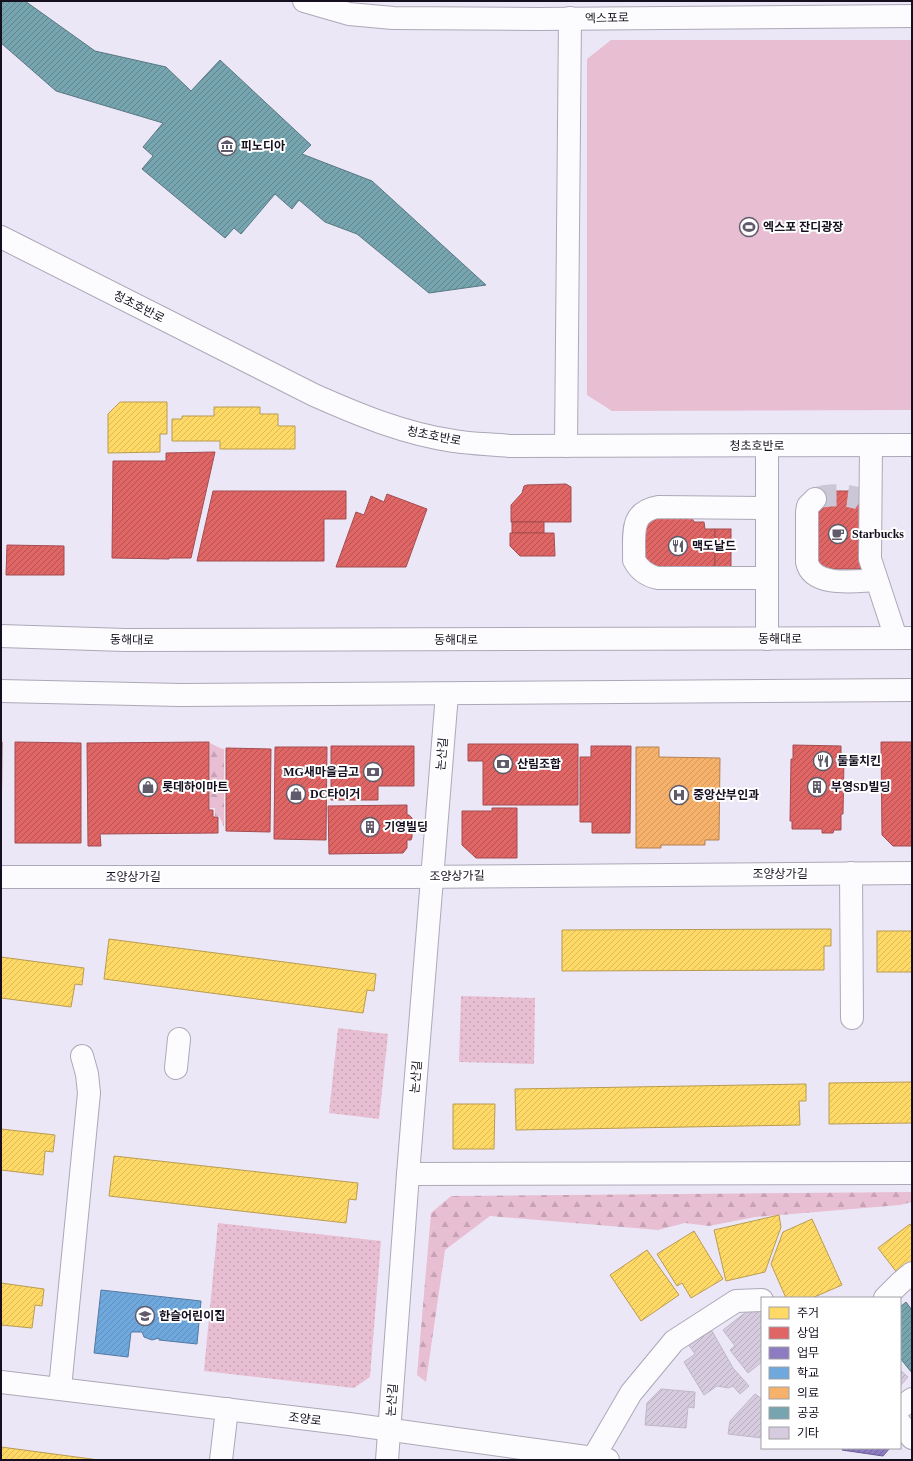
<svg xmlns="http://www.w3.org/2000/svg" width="913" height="1461" font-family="'Times New Roman','Noto Sans KR',serif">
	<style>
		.grass { fill: url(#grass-dots) }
		.forest { fill: url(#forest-firs) }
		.garden { fill: #e8bed2 }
		.homes { fill: url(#homes-hatch); stroke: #b99c51 }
		.shops { fill: url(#shops-hatch); stroke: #a34c51 }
		.offices { fill: url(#offices-hatch); stroke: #6a5b92 }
		.schools { fill: url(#schools-hatch); stroke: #547aa3 }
		.health { fill: url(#health-hatch); stroke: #b28154 }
		.public { fill: url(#public-hatch); stroke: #597884 }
		.building { fill: url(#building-hatch); stroke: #c0b8c7 }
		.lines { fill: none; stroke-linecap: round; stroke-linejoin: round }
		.minor-tunnel { stroke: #ccc7d7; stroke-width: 22; stroke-dasharray: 22 11; stroke-linecap: butt }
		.minor-casing { stroke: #ada8b7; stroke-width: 24 }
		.major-casing { stroke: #ada8b7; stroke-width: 24 }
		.minor { stroke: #fcfbfe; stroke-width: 22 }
		.major { stroke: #fcfbfe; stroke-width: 22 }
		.labels { text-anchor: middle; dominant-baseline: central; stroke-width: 4; stroke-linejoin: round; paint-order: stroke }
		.street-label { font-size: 12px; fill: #150f1f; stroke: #fff }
		.poi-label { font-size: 12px; font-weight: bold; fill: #150f1f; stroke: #fff; text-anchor: start }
	</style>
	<defs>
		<pattern id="grass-dots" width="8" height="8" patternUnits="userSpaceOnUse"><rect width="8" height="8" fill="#e8bed2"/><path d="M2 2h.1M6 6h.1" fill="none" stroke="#c6a2b4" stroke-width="1.8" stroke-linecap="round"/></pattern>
		<pattern id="forest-firs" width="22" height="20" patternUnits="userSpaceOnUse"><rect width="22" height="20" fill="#e8bed2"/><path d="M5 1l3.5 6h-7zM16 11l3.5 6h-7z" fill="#c6a2b4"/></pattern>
		<pattern id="homes-hatch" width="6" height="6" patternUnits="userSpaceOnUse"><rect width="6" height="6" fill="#ffd966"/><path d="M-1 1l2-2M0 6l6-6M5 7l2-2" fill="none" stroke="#dab958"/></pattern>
		<pattern id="shops-hatch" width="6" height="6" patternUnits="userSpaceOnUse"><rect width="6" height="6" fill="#e06666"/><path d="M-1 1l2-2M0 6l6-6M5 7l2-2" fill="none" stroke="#b45253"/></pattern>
		<pattern id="offices-hatch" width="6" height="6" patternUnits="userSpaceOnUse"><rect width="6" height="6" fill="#8e7cc3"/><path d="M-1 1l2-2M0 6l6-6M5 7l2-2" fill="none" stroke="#73649e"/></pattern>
		<pattern id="schools-hatch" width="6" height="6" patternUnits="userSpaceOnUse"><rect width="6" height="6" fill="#6fa8dc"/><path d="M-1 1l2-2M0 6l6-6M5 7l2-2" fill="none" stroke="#5f8fbc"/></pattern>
		<pattern id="health-hatch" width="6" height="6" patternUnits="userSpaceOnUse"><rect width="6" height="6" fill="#f6b26b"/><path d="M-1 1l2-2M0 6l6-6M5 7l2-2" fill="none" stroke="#d2985c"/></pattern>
		<pattern id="public-hatch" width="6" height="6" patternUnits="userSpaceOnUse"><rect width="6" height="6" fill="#76a5af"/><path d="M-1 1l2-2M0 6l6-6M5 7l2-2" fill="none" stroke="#60858e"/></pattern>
		<pattern id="building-hatch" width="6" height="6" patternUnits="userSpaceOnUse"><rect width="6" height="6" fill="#d7ccdf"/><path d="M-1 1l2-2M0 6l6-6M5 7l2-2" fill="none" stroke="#b8aebf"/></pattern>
	</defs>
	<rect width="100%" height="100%" fill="#ece7f7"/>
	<g class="grass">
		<path d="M461,996L535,998L534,1064L459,1062Z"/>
		<path d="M338,1028L388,1034L379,1119L329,1113Z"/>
		<path d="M218,1223L381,1241L370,1377L354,1388L204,1371Z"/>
	</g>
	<g class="forest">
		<path d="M210,743L220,748L224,749V827L219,816H215V808H210Z"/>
		<path d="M912,1192V1202L900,1205L755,1217L709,1226L685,1223L658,1230L490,1216L445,1250L426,1382L417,1375L431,1213L451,1196Z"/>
	</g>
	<path class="garden" d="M611,40H912V410L612,411L587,395V59Z"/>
	<g class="homes">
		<path d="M120,402H167V434H160V452L108,453V414Z"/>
		<path d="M214,407H260V414H278V426H295V449H220V441H172V419H182V416H214Z"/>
		<path d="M831,929V946H824V970L562,971V930Z"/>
		<rect x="877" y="931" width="35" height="41"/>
		<path d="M109,939L376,974L374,991L367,990L363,1013L104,979Z"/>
		<path d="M1,957L84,968L82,985L75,984L71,1007L1,998Z"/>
		<path d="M912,1082V1123L829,1124V1083Z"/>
		<path d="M806,1084V1101H799L800,1125L516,1130L515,1089Z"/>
		<path d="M453,1104H495L494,1149H453Z"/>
		<path d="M1,1129L55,1135L53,1152L45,1151L43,1175L1,1170Z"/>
		<path d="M114,1156L358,1183L356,1200L349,1199L346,1223L109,1196Z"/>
		<path d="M779,1215L781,1227L765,1272L726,1281L714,1230Z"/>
		<path d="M812,1219L842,1285L812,1298H786L771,1264L783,1232Z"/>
		<path d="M910,1224L912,1227V1264L898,1274L878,1248Z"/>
		<path d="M694,1231L723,1279L691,1298L682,1283L677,1286L657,1254Z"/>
		<path d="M647,1250L679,1295L641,1321L610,1275Z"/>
		<path d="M1,1283L44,1289L42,1306L35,1305L32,1328L1,1325Z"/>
		<path d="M1,1447L99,1460H1Z"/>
	</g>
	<g class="shops">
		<path d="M215,452L191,558H169V559L112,558L113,461H166V453Z"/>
		<path d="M566,484L571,487V522H511V505L522,493L524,486L527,485Z"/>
		<path d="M213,491H346V519H324V561H197Z"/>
		<path d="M815,491H861V569H816Z"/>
		<path d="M387,494L427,509L406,567H336L356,512L364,515L371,496L384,502Z"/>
		<path d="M647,515L691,516L694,522H704L705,529H715V571L647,568L642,560Z"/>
		<rect x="512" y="522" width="32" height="11"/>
		<rect x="715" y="529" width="16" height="42"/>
		<path d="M510,533H554L555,556H520L510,546Z"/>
		<path d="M7,545L64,546V575H6Z"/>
		<path d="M1,742H2L1,845Z"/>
		<path d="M15,742L81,743V843H15Z"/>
		<path d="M209,742V810H213V817H218V833L100,834L101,846H88L87,743Z"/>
		<path d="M881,742H912V846H893L882,835Z"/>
		<path d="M468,744H578V805H483V761H468Z"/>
		<path d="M793,745L841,746V760H844L843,814H841V830H834L833,833H822V829H792V821H790L791,759H793Z"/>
		<path d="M331,746H414V786H378V800H331Z"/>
		<path d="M591,746H631L630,833H592V822H580V757H591Z"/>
		<path d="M275,747H327L326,840L274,839Z"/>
		<path d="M226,748L271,749L270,832L226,831Z"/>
		<path d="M407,805V815H409L412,818V837L411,840H407V848L403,853L329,854L328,806Z"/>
		<path d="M492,808H517V858H476L462,845V811H492Z"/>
	</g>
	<path class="offices" d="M843,1448H890L883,1456L842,1450Z"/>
	<path class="schools" d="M101,1290L201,1301L197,1344L159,1340V1338L152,1340L144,1337L142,1332H131L128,1357L94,1353Z"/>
	<path class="health" d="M636,747H659V757L720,758L719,840H705V845H661V848H636Z"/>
	<g class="public">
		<path d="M1,1H25L95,51L166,67L191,91L220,60L311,145L302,154L372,181L486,285L429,293L357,234L325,222L299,200L292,209L275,194L241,234L234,228L225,238L142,169L153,156L143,147L163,123L56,91L1,43Z"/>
		<path d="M906,1302L912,1310V1373L900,1358V1307Z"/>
	</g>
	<g class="building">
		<path d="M751,1308L762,1312V1362L748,1373L730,1350L735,1346L723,1330Z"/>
		<path d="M712,1331L733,1368L749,1386L740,1394L733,1386L729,1388L717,1386L704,1395L684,1362L695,1354L688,1344Z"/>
		<path d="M900,1370L908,1377L900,1386Z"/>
		<path d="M661,1389L695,1392L694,1408L688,1407L686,1428L645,1425L647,1403Z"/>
		<path d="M755,1394L762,1399V1438L728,1434L730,1421Z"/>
	</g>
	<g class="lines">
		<path class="minor-tunnel" d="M815,499C825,494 852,494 861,500"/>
		<defs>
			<g id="minor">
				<path d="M304,1L349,14L393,18L537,19L912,16"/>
				<path d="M1,237L314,395C359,415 405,434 454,441C472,444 491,444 510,446L912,445"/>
				<path d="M871,445L870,559L896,638"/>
				<path d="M566,446L570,18"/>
				<path d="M767,446V639"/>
				<path d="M815,499L808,506L807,512V562C812,588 857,581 876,580"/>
				<path d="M766,508L658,507C628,512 635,537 634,560C639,570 648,576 658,578H767"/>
				<path d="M851,873L852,1018"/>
				<path d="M1,877H410L912,873"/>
				<path d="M176,1068L179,1039"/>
				<path d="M408,1174L912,1173"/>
				<path d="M885,1298L900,1283L912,1273"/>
				<path d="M1,1382L349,1424L608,1460"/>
				<path d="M60,1388L89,1093L87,1074L82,1056"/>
				<path d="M900,1408L912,1399"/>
				<path d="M900,1423L912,1438"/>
				<path d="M221,1460L227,1409"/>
				<path d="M387,1460L408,1174L447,694"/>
				<path d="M592,1460L631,1393L674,1341L736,1301L762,1300"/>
			</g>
			<g id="major">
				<path d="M1,636L125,640L912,638"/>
				<path d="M1,691L180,695L912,690"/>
			</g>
		</defs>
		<use href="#minor" class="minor-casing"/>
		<use href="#major" class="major-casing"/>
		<use href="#minor" class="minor"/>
		<use href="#major" class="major"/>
	</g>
	<defs>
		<symbol id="museum-ring" viewBox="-11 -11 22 22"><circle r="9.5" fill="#fff" stroke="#605b6b" stroke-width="1.5"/><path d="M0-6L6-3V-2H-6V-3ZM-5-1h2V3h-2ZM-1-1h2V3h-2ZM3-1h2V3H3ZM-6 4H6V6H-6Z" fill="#605b6b"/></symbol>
		<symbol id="stadium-ring" viewBox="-11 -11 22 22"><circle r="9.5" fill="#fff" stroke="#605b6b" stroke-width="1.5"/><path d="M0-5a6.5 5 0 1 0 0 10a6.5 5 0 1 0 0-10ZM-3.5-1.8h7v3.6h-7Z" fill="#605b6b"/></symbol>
		<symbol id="cafe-ring" viewBox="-11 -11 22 22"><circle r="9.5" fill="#fff" stroke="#605b6b" stroke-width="1.5"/><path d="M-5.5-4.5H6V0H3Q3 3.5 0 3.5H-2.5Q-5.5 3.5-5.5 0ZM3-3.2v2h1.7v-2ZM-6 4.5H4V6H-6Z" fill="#605b6b"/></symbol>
		<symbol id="restaurant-ring" viewBox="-11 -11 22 22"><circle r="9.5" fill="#fff" stroke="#605b6b" stroke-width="1.5"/><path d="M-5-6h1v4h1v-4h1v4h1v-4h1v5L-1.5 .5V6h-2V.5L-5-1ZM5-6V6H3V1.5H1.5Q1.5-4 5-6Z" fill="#605b6b"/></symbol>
		<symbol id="bank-ring" viewBox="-11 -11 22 22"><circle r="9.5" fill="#fff" stroke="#605b6b" stroke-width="1.5"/><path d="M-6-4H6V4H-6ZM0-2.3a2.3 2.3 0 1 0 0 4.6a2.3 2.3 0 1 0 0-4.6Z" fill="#605b6b"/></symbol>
		<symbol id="shop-ring" viewBox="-11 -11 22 22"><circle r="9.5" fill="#fff" stroke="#605b6b" stroke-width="1.5"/><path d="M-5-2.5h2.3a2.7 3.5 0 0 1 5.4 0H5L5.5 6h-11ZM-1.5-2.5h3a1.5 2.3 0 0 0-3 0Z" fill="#605b6b"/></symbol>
		<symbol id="building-ring" viewBox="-11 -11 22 22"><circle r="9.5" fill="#fff" stroke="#605b6b" stroke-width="1.5"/><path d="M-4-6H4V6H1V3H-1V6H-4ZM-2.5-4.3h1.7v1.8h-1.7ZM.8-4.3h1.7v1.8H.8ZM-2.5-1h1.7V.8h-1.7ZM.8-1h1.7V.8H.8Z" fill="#605b6b"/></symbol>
		<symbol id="hospital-ring" viewBox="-11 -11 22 22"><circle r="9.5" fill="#fff" stroke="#605b6b" stroke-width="1.5"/><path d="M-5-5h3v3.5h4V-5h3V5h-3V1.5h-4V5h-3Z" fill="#605b6b"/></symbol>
		<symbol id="school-ring" viewBox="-11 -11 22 22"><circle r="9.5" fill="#fff" stroke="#605b6b" stroke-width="1.5"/><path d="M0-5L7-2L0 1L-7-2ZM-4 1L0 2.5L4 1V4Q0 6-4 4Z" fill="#605b6b"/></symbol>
	</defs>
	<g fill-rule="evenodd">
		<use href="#museum-ring" x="216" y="135" width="22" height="22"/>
		<use href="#stadium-ring" x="738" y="216" width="22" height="22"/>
		<use href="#cafe-ring" x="827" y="523" width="22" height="22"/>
		<use href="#restaurant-ring" x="667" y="535" width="22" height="22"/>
		<use href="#restaurant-ring" x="812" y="750" width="22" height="22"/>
		<use href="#bank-ring" x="492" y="753" width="22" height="22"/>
		<use href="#bank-ring" x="362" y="761" width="22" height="22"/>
		<use href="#shop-ring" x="137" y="776" width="22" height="22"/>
		<use href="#building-ring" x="806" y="776" width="22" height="22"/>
		<use href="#shop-ring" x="285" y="783" width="22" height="22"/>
		<use href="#hospital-ring" x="668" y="784" width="22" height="22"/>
		<use href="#building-ring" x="359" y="816" width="22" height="22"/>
		<use href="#school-ring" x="134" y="1305" width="22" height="22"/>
	</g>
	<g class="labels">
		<g class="street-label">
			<text transform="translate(607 18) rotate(-1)">엑스포로</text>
			<text transform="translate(139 307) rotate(27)">청초호반로</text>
			<text transform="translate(434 436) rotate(11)">청초호반로</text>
			<text x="757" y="446">청초호반로</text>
			<text x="780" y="639">동해대로</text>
			<text transform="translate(132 640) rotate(1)">동해대로</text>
			<text x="456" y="640">동해대로</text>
			<text transform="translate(442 754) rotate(-85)">논산길</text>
			<text x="780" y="874">조양상가길</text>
			<text transform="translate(457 876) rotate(-1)">조양상가길</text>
			<text x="133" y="877">조양상가길</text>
			<text transform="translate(416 1077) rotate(-85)">논산길</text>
			<text transform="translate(392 1400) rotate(-86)">논산길</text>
			<text transform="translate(305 1419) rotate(7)">조양로</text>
		</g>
		<g class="poi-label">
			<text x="241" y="146">피노디아</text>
			<text x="763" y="227">엑스포 잔디광장</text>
			<text x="852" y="534">Starbucks</text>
			<text x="692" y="546">맥도날드</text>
			<text x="837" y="761">둘둘치킨</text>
			<text x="517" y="764">산림조합</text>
			<text x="359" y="772" text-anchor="end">MG새마을금고</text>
			<text x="162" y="787">롯데하이마트</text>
			<text x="831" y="787">부영SD빌딩</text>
			<text x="310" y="794">DC타이거</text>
			<text x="693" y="795">중앙산부인과</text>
			<text x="384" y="827">기영빌딩</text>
			<text x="159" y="1316">한슬어린이집</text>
		</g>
	</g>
	<rect width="913" height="1461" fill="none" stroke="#150f1f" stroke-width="4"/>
	<rect x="761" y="1297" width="140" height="152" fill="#ffffff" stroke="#a19fa5"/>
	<rect x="769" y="1307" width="20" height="12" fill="#ffd966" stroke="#a19fa5"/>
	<text x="797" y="1317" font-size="12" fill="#150f1f">주거</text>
	<rect x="769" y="1327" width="20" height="12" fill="#e06666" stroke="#a19fa5"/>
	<text x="797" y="1337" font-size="12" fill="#150f1f">상업</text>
	<rect x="769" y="1347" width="20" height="12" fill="#8e7cc3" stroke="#a19fa5"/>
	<text x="797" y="1357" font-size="12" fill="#150f1f">업무</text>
	<rect x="769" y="1367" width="20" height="12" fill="#6fa8dc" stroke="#a19fa5"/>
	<text x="797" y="1377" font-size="12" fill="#150f1f">학교</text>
	<rect x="769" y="1387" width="20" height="12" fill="#f6b26b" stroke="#a19fa5"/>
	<text x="797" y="1397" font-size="12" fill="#150f1f">의료</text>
	<rect x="769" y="1407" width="20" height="12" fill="#76a5af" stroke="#a19fa5"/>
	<text x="797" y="1417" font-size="12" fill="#150f1f">공공</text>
	<rect x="769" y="1427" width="20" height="12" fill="#d7ccdf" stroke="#a19fa5"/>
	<text x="797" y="1437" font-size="12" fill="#150f1f">기타</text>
</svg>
